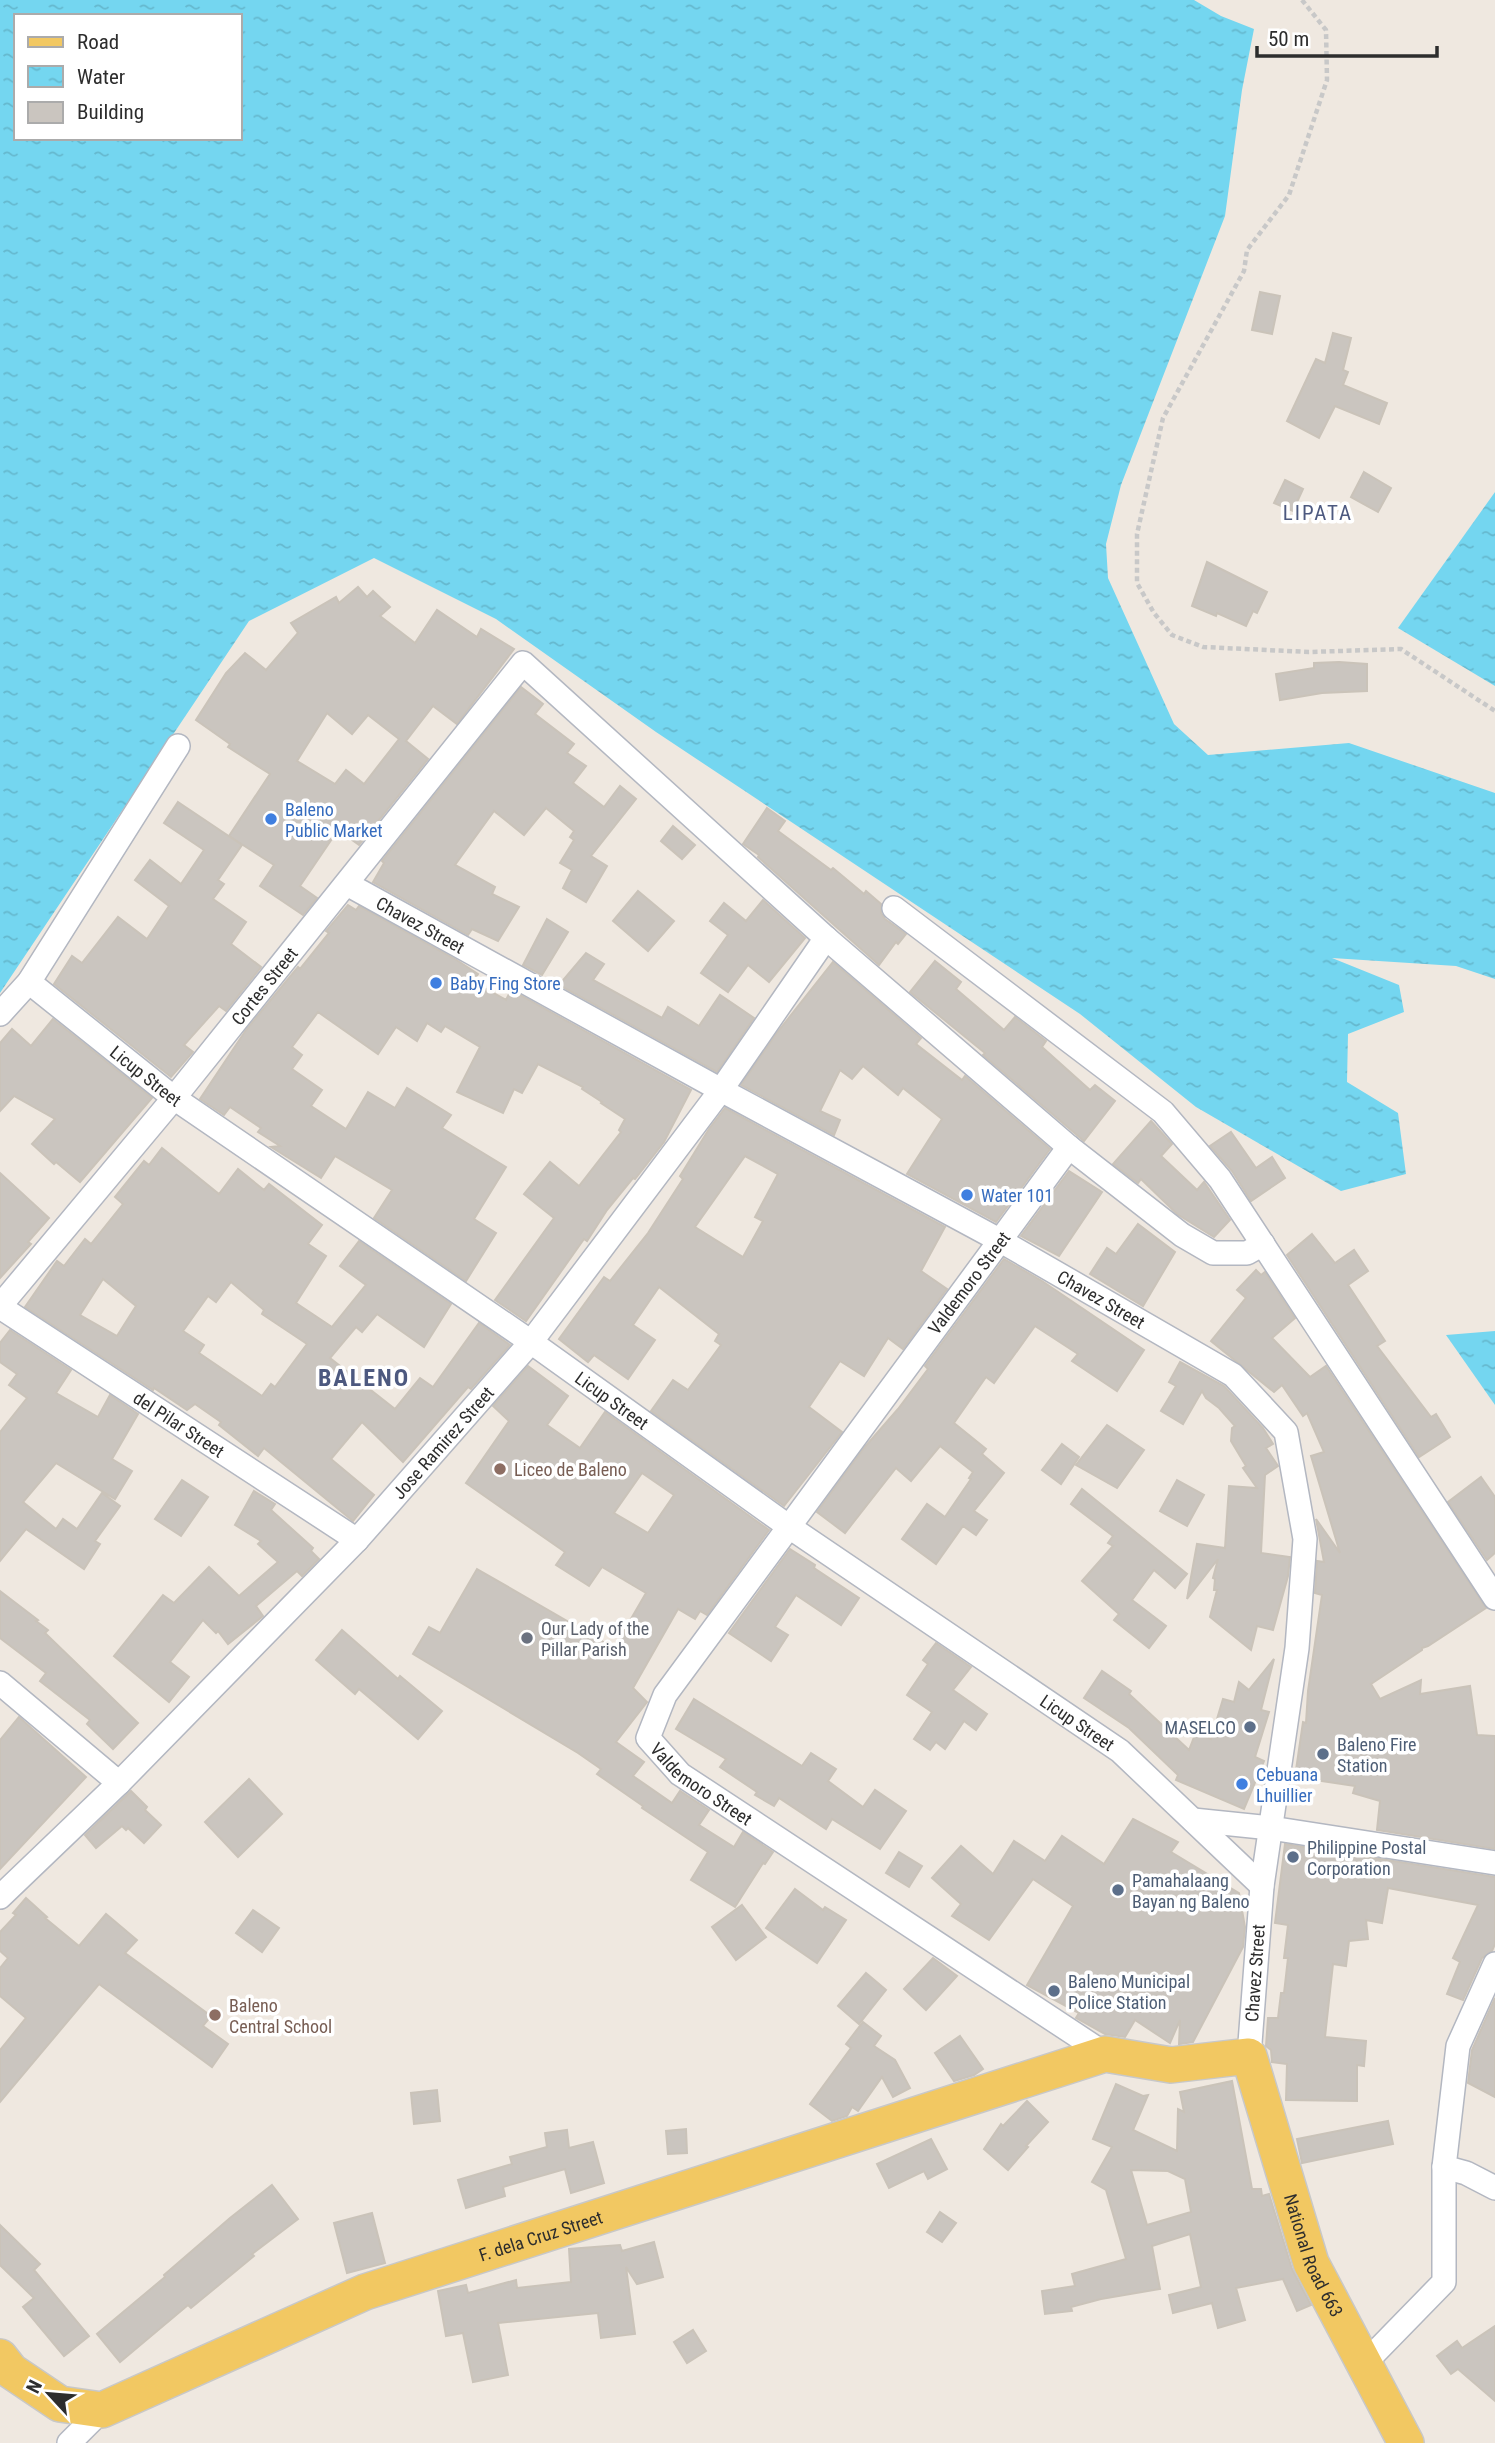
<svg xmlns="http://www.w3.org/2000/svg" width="1495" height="2443" font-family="'Roboto Condensed',sans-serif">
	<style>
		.water { fill: url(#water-ripples); fill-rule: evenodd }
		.building { fill: #cac5bf; stroke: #cac3b9; stroke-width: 2; fill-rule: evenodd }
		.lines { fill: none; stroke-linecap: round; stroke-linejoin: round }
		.street-casing { stroke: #b3b7c1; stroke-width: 26 }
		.primary-casing { stroke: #c8c8c8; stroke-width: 38 }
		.path { stroke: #c8c8c8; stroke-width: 4.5; stroke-dasharray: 5 3.5; stroke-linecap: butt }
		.street { stroke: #fff; stroke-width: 23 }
		.primary { stroke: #f2c862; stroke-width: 35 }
		.shop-dot { fill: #3f7fe0; stroke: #fff; stroke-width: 2.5 }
		.education-dot { fill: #8d6e63; stroke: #fff; stroke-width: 2.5 }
		.worship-dot { fill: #6b7280; stroke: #fff; stroke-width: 2.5 }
		.service-dot { fill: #5c6f8a; stroke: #fff; stroke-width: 2.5 }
		.labels { text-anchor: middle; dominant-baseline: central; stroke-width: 7; stroke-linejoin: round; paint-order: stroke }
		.shop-label { font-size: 18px; fill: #366cbe; stroke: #fff; text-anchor: start }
		.street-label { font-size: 18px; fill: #2d2d2d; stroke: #fff }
		.education-label { font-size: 18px; fill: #785e54; stroke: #fff; text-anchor: start }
		.worship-label { font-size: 18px; fill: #5b616d; stroke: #fff; text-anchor: start }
		.service-label { font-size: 18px; fill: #4e5e75; stroke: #fff; text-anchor: start }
		.quarter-label { font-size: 21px; letter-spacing: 2px; fill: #4d597f; stroke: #fff }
		.district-label { font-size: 24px; font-weight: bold; letter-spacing: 2px; fill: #4d597f; stroke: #fff }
	</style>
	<defs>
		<pattern id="water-ripples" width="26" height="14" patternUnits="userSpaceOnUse" patternTransform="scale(1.75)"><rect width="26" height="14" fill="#74d6f0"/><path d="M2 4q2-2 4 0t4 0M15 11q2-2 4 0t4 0" fill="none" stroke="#65b8ce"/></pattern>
	</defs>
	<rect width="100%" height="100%" fill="#efe8e0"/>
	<g class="water">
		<path d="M0,0H1194L1221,16L1254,29L1242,90L1225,216L1121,485L1106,544L1108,578L1174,724L1208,755L1349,743L1495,793V979L1456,966L1332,958L1399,985L1404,1012L1348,1034L1347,1082L1398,1113L1406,1174L1341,1191L1196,1107L1080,1014L656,732L496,619L374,558L249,621L0,993ZM16,16H240V138H16Z"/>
		<path d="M1495,492V686L1398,628Z"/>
		<path d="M1495,1331V1405L1446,1335Z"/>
	</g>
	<g class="building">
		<path d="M1260,292L1280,296L1272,334L1252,330Z"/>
		<path d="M1333,333L1351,338L1343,370L1348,372L1343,385L1387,403L1379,424L1335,406L1319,438L1287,421L1316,359L1325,363Z"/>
		<path d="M1364,472L1391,488L1378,512L1351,497Z"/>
		<path d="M1285,480L1303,489L1293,511L1274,503Z"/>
		<path d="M1207,562L1267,592L1257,613L1253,611L1246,626L1217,613L1216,616L1192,606Z"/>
		<path d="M358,587L367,597L373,591L390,607L380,616L415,643L437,610L477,637L481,629L514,649L457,724L433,706L406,741L428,759L359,845L338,830L300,886L317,898L303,915L260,886L274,865L229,836L270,774L228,747L230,744L196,720L226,673L245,653L266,670L298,633L291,623L336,597L339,603ZM327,713L352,734L368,715L399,739L364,784L346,770L335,784L297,761Z"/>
		<path d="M1339,662L1367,664V691L1322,693L1280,700L1276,674L1314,668V663Z"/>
		<path d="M521,687L543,704L535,714L574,744L567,753L586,766L573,783L604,807L620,786L636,799L591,856L607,866L586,902L563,888L572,870L560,863L574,840L570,837L574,831L546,808L524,835L494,811L455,865L495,887L492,894L519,907L498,941L472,929L468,935L373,882L384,863L382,861Z"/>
		<path d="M178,802L242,845L218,880L224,884L213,899L246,922L231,944L261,967L226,1011L219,1006L184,1045L193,1052L171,1077L54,984L72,956L82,963L118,917L147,939L169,906L135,880L150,860L181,884L204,850L164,823Z"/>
		<path d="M767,808L785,821L778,831L831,870L833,868L864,894L866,891L881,904V913L885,919L906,934L898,944L896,942L879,965L758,857L759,855L743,844Z"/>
		<path d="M673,826L695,845L682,859L661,841Z"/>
		<path d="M638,891L674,921L648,951L613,921Z"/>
		<path d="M763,900L805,938L769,982L748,965L728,992L701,973L728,935L710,921L724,903L746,921Z"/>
		<path d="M348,905L356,910L359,906L455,959L478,974L473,982L506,1000L511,990L691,1090L664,1142L635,1179L633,1178L607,1210L587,1241L584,1239L526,1321L495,1300L554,1218L524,1194L550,1162L579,1186L621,1132L619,1130L625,1119L601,1103L602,1102L582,1089L583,1087L538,1064L522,1093L514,1089L503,1113L457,1092L480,1047L445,1026L441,1032L427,1023L417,1041L396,1027L378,1054L318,1012L292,1047L302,1055L292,1069L322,1090L311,1106L346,1129L368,1092L395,1108L407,1088L451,1115L442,1128L506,1167L474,1219L496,1233L466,1281L374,1218L392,1190L335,1156L321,1178L271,1147L280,1146L258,1132L261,1128L230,1107L224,1115L200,1099L246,1030L288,979L298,967L300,969L329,933L326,931Z"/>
		<path d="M547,919L568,932L542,975L523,965Z"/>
		<path d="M586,953L604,964L593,980L662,1018L668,1007L699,1026L720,995L754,1018L717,1072L559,985Z"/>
		<path d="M935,961L961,982L956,989L1004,1030L1015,1017L1046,1041L1042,1047L1090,1090L1095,1085L1115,1101L1084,1141L983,1055L985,1053L910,992Z"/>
		<path d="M833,962L921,1038L916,1044L962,1080L965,1076L1050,1149L996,1222L907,1174L942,1119L903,1088L898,1095L863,1066L852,1079L840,1070L820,1111L840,1120L834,1135L741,1085L776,1034Z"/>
		<path d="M53,1019L152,1098L80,1182L56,1162L54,1164L32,1144L55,1119L14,1096L0,1111V1043L12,1029L31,1046Z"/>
		<path d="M725,1108L945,1227L921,1271L947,1289L903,1349L888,1338L864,1376L840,1361L809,1407L842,1432L784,1506L651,1411L673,1380L688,1390L721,1345L715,1341L719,1334L659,1287L633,1325L655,1340L628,1379L594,1355L588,1362L559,1339L604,1277L610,1281L648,1233L683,1179L680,1176L709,1129ZM745,1156L778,1174L755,1217L763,1221L743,1257L695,1227Z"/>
		<path d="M1151,1121L1172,1144L1161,1156L1197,1190L1204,1182L1230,1220L1214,1237L1177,1214L1141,1179L1138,1183L1113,1164Z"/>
		<path d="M1231,1132L1256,1168L1272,1157L1285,1178L1251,1201L1232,1171L1210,1146Z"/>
		<path d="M162,1148L219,1194L238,1169L264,1190L269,1184L322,1225L308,1244L326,1256L296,1303L332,1327L366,1285L340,1266L359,1241L451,1304L424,1347L377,1314L362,1332L356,1327L330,1358L395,1409L420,1378L433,1387L479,1323L510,1345L471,1389L468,1387L403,1462L362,1422L331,1459L374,1495L353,1521L264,1448L258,1456L219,1425L221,1422L195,1404L187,1410L154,1388L153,1390L25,1307L57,1261L64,1266L85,1239L91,1244L123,1204L115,1197L144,1161L149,1165ZM103,1279L136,1306L117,1336L80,1315ZM231,1282L264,1310L262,1314L307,1344L275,1387L271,1384L262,1396L199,1353L204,1345L183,1331L208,1296L216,1302Z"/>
		<path d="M1069,1171L1102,1192L1059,1256L1021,1236Z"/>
		<path d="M0,1173L49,1218L28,1242L31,1244L0,1278Z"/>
		<path d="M1138,1224L1175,1252L1143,1306L1090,1274L1107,1248L1116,1254Z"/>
		<path d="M1312,1234L1335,1263L1354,1250L1368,1271L1348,1285L1385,1341L1377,1346L1431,1417L1436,1414L1450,1437L1419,1457L1287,1255Z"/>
		<path d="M1004,1259L1042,1281L1144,1350L1117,1391L1072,1361L1078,1354L1035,1326L994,1383L986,1377L954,1423L986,1449L982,1454L1004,1473L974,1511L987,1520L976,1535L963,1526L936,1564L902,1539L927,1504L945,1517L971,1479L969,1478L973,1472L940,1446L911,1481L896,1468L845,1533L817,1512L864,1448L898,1409L928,1369L925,1366Z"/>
		<path d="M1256,1270L1261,1275L1265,1272L1295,1318L1272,1338L1310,1377L1326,1366L1486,1608L1428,1646L1422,1648V1650L1371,1684L1380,1699L1421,1680L1420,1694L1470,1686L1477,1735L1495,1736V1849L1377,1830L1380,1801L1353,1793L1355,1786L1295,1777L1303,1722L1306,1723L1308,1691L1322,1595L1315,1593L1317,1561L1324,1562L1316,1519L1340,1553L1311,1456L1324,1452L1307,1413L1303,1416L1282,1385L1274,1392L1211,1341L1246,1298L1237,1290Z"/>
		<path d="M10,1330L71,1370L56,1393L98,1417L110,1395L138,1414L112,1459L132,1471L115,1499L56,1463L23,1502L56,1529L63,1519L77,1529L102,1493L120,1506L95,1541L100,1544L84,1569L26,1529L0,1561V1432L27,1398L9,1385L17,1374L0,1362V1343Z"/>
		<path d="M1180,1362L1224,1386L1263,1428L1273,1444L1266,1448L1278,1466L1265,1475L1261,1553L1290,1557L1288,1576L1273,1630L1257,1626L1251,1650L1210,1617L1217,1590H1214L1215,1579L1213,1578L1218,1559L1187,1599L1197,1544L1225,1548L1229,1486L1257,1488L1243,1468L1246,1466L1231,1441L1232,1428L1235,1426L1219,1408L1206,1398L1202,1391L1183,1424L1161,1411L1176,1386L1169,1382Z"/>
		<path d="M528,1366L568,1396L547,1425L580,1448L605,1412L769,1530L707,1615L700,1611L695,1619L678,1609L633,1688L647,1702L616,1742L644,1762L633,1776L672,1803L680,1791L709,1810L699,1825L734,1847L743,1832L773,1852L765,1864L763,1863L735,1907L691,1880L708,1852L642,1808L643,1806L597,1774L601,1769L578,1753L413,1654L429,1627L440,1633L477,1569L614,1648L646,1593L602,1567L589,1586L556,1565L565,1552L466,1483L509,1421L493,1406ZM642,1473L674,1495L648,1533L614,1513Z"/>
		<path d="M1107,1425L1144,1450L1117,1488L1076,1465Z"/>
		<path d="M1062,1444L1079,1457L1061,1484L1042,1470Z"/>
		<path d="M1481,1477L1495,1497V1553L1487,1560L1448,1502Z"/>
		<path d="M182,1480L208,1497L181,1536L155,1519Z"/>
		<path d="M1177,1480L1204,1495L1187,1526L1160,1511Z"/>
		<path d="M1082,1489L1187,1574L1175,1588L1154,1570L1132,1600L1166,1626L1149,1648L1114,1620L1119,1614L1082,1581L1113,1546L1108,1543L1113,1536L1071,1504Z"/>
		<path d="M254,1491L275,1504L271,1510L313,1548L311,1551L319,1559L302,1576L297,1571L256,1606L263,1616L228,1644L218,1631L216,1633L203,1620L170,1662L189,1677L169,1702L114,1656L163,1595L174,1603L209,1567L239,1596L278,1562L258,1544L261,1541L235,1525Z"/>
		<path d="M790,1549L815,1565L814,1568L859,1598L841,1625L796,1595L775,1627L788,1635L771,1661L729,1633Z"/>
		<path d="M0,1591L38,1620L36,1621L48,1630L45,1633L138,1723L113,1749L87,1724L90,1720L40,1681L46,1673L0,1638Z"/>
		<path d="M342,1630L398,1679L400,1676L442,1711L418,1739L359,1689L355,1694L316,1660Z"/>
		<path d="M936,1643L971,1667L953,1690L987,1714L976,1730L964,1721L945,1749L936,1742L930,1750L914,1739L932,1712L907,1695L928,1664L923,1660Z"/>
		<path d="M1274,1659L1261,1710L1269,1712L1255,1757L1264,1761L1244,1809L1176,1780L1178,1775L1129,1728L1084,1698L1102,1671L1131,1691L1129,1694L1189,1750L1196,1732L1211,1739L1223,1699L1234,1702L1239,1682L1249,1690Z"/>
		<path d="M694,1699L802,1766L811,1753L836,1769L828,1781L863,1807L875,1790L906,1811L880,1849L832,1819L826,1829L779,1798L774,1806L755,1795L757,1792L720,1767L726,1759L676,1729Z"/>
		<path d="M19,1717L86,1777L0,1869V1740Z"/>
		<path d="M249,1779L282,1814L238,1857L205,1822Z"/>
		<path d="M131,1791L147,1807L145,1810L161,1825L144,1843L128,1828L126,1830L122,1826L96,1848L85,1835Z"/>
		<path d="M1133,1819L1178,1842L1171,1852L1239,1893L1245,1927L1243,1947L1193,2042L1179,2044L1180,2020L1170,2043L1135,2020L1125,2037L1105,2034L1076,2018L1079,2013L1027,1985L1073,1906L1033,1879L989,1940L952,1916L961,1904L932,1878L961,1846L993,1874L1014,1841L1045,1861L1062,1836L1104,1864Z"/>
		<path d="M1285,1844L1495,1877V1944L1492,1951L1482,1958L1463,2000L1447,1994L1460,1962L1453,1958L1478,1905L1388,1888L1382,1923L1366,1920L1368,1939L1349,1941L1346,1966L1333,1964L1325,2037L1366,2041L1364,2066L1357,2065V2101L1286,2100L1287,2064L1272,2062L1271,2050L1266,2046L1268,2018H1278L1281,1993H1284L1288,1958H1284L1288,1925L1275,1923Z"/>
		<path d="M899,1852L922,1866L909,1887L886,1873Z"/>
		<path d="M795,1889L823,1910L825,1907L846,1920L817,1963L766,1928Z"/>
		<path d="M26,1898L47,1917L45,1918L79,1946L106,1914L137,1940L125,1953L211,2016L203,2026L228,2044L212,2067L99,1984L0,2102V2050L26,2018L0,1996V1968L8,1958L0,1951V1932L16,1915L13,1913Z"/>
		<path d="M742,1905L766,1937L736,1960L712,1927Z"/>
		<path d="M253,1910L279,1928L262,1952L236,1933Z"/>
		<path d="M933,1958L957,1976L926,2010L904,1989Z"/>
		<path d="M866,1973L886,1990L859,2024L838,2006Z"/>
		<path d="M1495,1998V2097L1468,2083L1472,2050Z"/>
		<path d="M863,2022L881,2036L874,2046L895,2060L910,2088L893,2097L882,2077L858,2111L852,2107L847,2116L832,2121L810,2104L851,2048L846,2044Z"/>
		<path d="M960,2036L983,2069L974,2075L954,2081L935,2053Z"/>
		<path d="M1232,2081L1252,2189H1261L1262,2196L1269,2194L1292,2269L1311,2305L1297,2311L1283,2279L1236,2288L1245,2320L1218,2328L1212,2303L1173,2313L1169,2295L1201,2287L1190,2234L1152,2246L1160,2289L1101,2299L1071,2307L1072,2311L1045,2314L1042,2291L1075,2286L1072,2274L1126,2259L1106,2190L1092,2182L1112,2147L1093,2139L1116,2084L1143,2096L1148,2095L1133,2130L1177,2151L1178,2109L1184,2112L1180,2092ZM1131,2170L1168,2171L1185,2179L1191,2212L1147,2225Z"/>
		<path d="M437,2090L440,2121L414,2124L411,2093Z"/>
		<path d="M1027,2101L1048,2122L1026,2146L1028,2147L1008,2170L984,2149L1001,2124L1003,2126Z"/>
		<path d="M1388,2121L1393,2144L1302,2163L1297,2139Z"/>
		<path d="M686,2129L687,2153L668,2154L666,2131Z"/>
		<path d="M567,2130L569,2148L593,2142L604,2183L571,2193L565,2169L503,2187L505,2196L466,2208L458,2180L512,2164L510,2157L547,2147L545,2133Z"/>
		<path d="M931,2139L947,2169L928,2179L924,2171L889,2188L877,2164Z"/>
		<path d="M272,2185L298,2219L252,2254L254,2256L191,2308L188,2305L120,2362L97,2334L165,2277L164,2275L230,2218Z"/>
		<path d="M940,2212L956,2223L942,2242L927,2232Z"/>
		<path d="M372,2213L385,2263L347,2273L334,2223Z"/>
		<path d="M0,2225L40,2264L34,2270L89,2336L64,2356L23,2307L34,2298L0,2265Z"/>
		<path d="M654,2242L663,2277L637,2284L626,2267L635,2334L601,2338L598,2313L498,2323L508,2375L473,2382L463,2333L446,2336L438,2291L466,2285L468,2293L516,2280L517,2288L571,2282L569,2249L620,2245L622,2251Z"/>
		<path d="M1495,2326V2401L1458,2369L1451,2374L1437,2356L1457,2341L1462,2348Z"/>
		<path d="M693,2330L706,2351L687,2363L674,2342Z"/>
	</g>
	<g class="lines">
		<defs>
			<g id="street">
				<path id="s1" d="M347,884L721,1090L1001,1241L1233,1375L1286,1432L1305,1539L1297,1648L1262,1886L1249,2056"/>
				<path d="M894,908L1163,1112L1220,1179L1495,1598"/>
				<path id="s2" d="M29,982L174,1098L531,1342L788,1526L1120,1751L1262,1886"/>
				<path d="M0,1014L29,982L178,746"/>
				<path id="s3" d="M1069,1147L665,1695L648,1738L680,1774L1105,2054"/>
				<path id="s4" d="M0,1306L174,1098L523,663L826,938L1069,1147L1182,1235L1213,1253H1247L1263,1244"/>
				<path id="s5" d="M0,1307L357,1540"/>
				<path d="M0,1683L119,1783"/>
				<path d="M1193,1820L1271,1828L1495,1863"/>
				<path id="s6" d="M0,1897L119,1783L357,1540L531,1342L721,1090L826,938"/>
				<path d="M1495,1964L1458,2046L1444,2167L1466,2173L1495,2188"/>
				<path d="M1364,2364L1444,2282V2167"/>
				<path d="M69,2443L102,2410"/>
			</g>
			<g id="primary">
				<path id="s7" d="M0,2357L11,2371L60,2404L102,2410L365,2292L1105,2054L1171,2065L1249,2056L1311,2263L1406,2443"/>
			</g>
		</defs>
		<use href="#street" class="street-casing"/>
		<use href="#primary" class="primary-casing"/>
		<path class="path" d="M1302,0L1326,30L1327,80L1289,195L1247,250L1244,271L1163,418L1137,534V583L1154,613L1172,635L1203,647L1309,652L1401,649L1495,711"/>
		<use href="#street" class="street"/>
		<use href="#primary" class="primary"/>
	</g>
	<g class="shop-dot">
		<circle cx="271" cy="819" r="7"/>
		<circle cx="436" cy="983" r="7"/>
		<circle cx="967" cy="1195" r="7"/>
		<circle cx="1242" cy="1784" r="7"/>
	</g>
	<g class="education-dot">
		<circle cx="500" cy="1469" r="7"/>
		<circle cx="215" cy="2015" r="7"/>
	</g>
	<circle class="worship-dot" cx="527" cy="1638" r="7"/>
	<g class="service-dot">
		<circle cx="1250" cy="1727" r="7"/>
		<circle cx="1323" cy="1754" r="7"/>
		<circle cx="1293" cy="1857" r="7"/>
		<circle cx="1118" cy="1890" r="7"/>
		<circle cx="1054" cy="1991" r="7"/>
	</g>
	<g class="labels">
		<g class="shop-label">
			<text x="285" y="809">Baleno<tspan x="285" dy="21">Public Market</tspan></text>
			<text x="450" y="983">Baby Fing Store</text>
			<text x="981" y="1195">Water 101</text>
			<text x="1256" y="1774">Cebuana<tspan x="1256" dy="21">Lhuillier</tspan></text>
		</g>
		<g class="street-label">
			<text stroke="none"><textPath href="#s1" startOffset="84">Chavez Street</textPath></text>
			<text stroke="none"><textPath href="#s4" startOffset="415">Cortes Street</textPath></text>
			<text stroke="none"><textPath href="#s2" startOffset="150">Licup Street</textPath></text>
			<text transform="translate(969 1283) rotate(-53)">Valdemoro Street</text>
			<text stroke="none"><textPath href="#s1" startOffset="861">Chavez Street</textPath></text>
			<text stroke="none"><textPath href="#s2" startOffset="718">Licup Street</textPath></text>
			<text stroke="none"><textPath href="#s5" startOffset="214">del Pilar Street</textPath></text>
			<text stroke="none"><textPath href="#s6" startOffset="635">Jose Ramirez Street</textPath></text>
			<text stroke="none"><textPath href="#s2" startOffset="1284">Licup Street</textPath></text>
			<text stroke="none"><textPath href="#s3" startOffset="798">Valdemoro Street</textPath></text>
			<text transform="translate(1255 1973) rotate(-86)">Chavez Street</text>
			<text stroke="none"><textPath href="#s7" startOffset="592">F. dela Cruz Street</textPath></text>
			<text stroke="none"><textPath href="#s7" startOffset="1540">National Road 663</textPath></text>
		</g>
		<g class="education-label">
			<text x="514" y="1469">Liceo de Baleno</text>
			<text x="229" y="2005">Baleno<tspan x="229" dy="21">Central School</tspan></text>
		</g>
		<g class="worship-label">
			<text x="541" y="1628">Our Lady of the<tspan x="541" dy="21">Pillar Parish</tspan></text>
		</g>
		<g class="service-label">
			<text x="1236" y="1727" text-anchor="end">MASELCO</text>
			<text x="1337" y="1744">Baleno Fire<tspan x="1337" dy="21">Station</tspan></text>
			<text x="1307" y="1847">Philippine Postal<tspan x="1307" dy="21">Corporation</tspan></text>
			<text x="1132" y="1880">Pamahalaang<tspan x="1132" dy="21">Bayan ng Baleno</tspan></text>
			<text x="1068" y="1981">Baleno Municipal<tspan x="1068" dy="21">Police Station</tspan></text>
		</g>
		<g class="quarter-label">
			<text x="1318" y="513">LIPATA</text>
		</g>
		<g class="district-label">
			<text x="364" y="1378">BALENO</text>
		</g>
	</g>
	<rect x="14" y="14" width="228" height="126" fill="#ffffff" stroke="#ababab" stroke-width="2"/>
	<rect x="28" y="37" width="35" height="10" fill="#f2c862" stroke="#ababab" stroke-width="2"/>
	<text x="77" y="49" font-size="21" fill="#2d2d2d">Road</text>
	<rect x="28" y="66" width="35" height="21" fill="url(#water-ripples)" stroke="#ababab" stroke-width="2"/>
	<text x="77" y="84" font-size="21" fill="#2d2d2d">Water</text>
	<rect x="28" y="102" width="35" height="21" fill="#cac5bf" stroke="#ababab" stroke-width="2"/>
	<text x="77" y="119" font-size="21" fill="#2d2d2d">Building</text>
	<g transform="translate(49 2394) rotate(296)" stroke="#ffffff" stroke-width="5" paint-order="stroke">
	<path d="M0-5L12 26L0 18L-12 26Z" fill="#2d2d2d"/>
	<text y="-10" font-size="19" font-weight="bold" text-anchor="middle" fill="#2d2d2d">N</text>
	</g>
	<path d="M1257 46v10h180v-10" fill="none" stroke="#2d2d2d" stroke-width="3.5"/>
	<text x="1268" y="46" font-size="21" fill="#2d2d2d" stroke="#ffffff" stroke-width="5" paint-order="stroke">50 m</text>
</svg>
